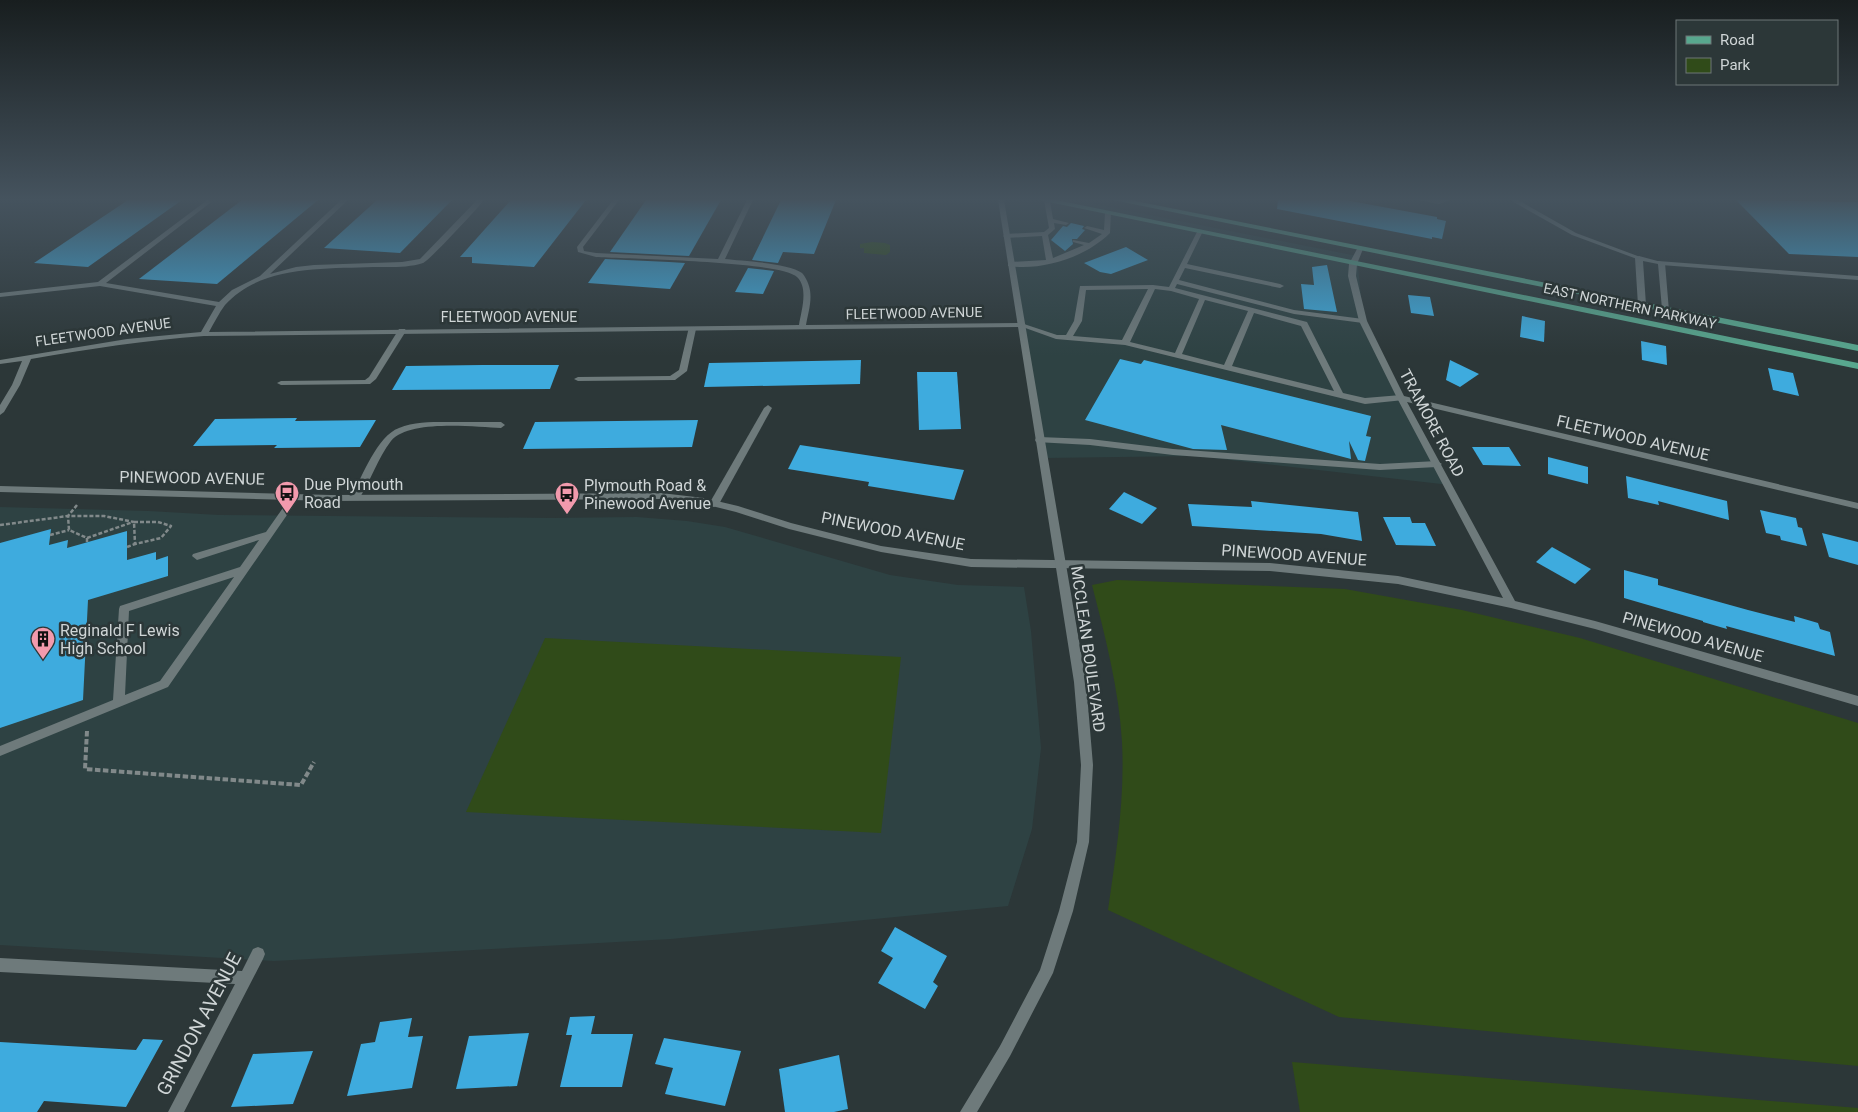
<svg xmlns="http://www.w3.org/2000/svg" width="1858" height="1112" font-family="Roboto,sans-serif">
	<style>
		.built { fill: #2e4243 }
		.green { fill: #304b19 }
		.building { fill: #3eabde }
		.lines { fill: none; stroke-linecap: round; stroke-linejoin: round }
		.path-far1 { stroke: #81898a; stroke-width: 2.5; stroke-dasharray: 4 2; stroke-linecap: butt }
		.path { stroke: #81898a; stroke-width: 4; stroke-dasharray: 5.5 2.5; stroke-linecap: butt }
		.service { fill: #6e7a7b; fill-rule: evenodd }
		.minor { fill: #6e7a7b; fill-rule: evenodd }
		.tertiary { fill: #6e7a7b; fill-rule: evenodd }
		.primary { fill: #58a78e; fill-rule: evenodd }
		.labels { text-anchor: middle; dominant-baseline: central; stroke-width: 5; stroke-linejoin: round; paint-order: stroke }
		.far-street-label { font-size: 14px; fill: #cfd5d6; stroke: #2c3738 }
		.street-label { font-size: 16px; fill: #cfd5d6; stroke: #2c3738 }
		.poi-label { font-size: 16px; fill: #cfd5d6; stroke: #2c3738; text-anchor: start }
		.near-street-label { font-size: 19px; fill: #cfd5d6; stroke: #2c3738 }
	</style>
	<rect width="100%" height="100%" fill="#2c3738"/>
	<g class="built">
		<path d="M1004,200H1074L1357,256L1363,318L1450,485L1195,456L1045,458Z"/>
		<path d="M0,507L149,511L219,515L551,518L637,517L687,521L725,527L890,575L958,585L1024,587L1031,631L1041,748L1032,829L1008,906L671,939L274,961L0,945Z"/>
	</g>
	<g class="green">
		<path d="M872,242L885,243L890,245V252L886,255L864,253V248H860V244Z"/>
		<path d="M1117,580L1345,589L1462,610L1580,638L1858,723V1066L1339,1017L1108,910C1116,854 1125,799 1122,742C1119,689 1105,636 1092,585Z"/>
		<path d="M545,638L901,657L881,833L466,812Z"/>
		<path d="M1292,1062L1858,1108V1112H1300Z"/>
	</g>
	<g class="building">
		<path d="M128,200H182L88,267L34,263Z"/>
		<path d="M242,200H318L217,284L139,279Z"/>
		<path d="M377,200H452L400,253L324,248Z"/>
		<path d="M511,200H586L534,267L472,263V257H460Z"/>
		<path d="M646,200H721L689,256L610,252Z"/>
		<path d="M781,200H836L814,254L783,252L778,263L752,260Z"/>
		<path d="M1278,200H1345L1437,217V219L1446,221L1442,239L1432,237V239L1277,209Z"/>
		<path d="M1736,200L1858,202V257L1789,254Z"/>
		<path d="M1071,223L1084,226L1082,229L1085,230L1077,239H1072L1073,244L1065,251L1051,240L1063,226L1067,227Z"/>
		<path d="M1126,247L1148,260L1111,274L1100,272L1084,263Z"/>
		<path d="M605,259L669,262L685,263L670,289L588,283Z"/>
		<path d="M1327,265L1337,312L1304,309L1301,284L1314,285L1312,267Z"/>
		<path d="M748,268L774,271L763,294L735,292Z"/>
		<path d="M1408,295L1430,297L1434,316L1411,313Z"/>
		<path d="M1522,316L1545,321L1544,342L1520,337Z"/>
		<path d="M1641,341L1666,346L1667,365L1642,360Z"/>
		<path d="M1120,359L1141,364L1144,360L1371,416L1366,436L1371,437L1365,461L1358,460L1349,441L1351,459L1221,425L1227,450L1193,449L1085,420Z"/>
		<path d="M861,360L860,384L704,387L709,363Z"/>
		<path d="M1450,360L1479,374L1460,387L1446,380Z"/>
		<path d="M482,365H559L550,389L392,390L406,366Z"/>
		<path d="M1768,368L1793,373L1799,396L1773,390Z"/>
		<path d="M917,372H957L961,429L919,430Z"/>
		<path d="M297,418L295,421L376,420L360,447L274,448L277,445L193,446L215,419Z"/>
		<path d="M698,420L692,447L523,449L535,422Z"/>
		<path d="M800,445L964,470L954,500L868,486L869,482L788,469Z"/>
		<path d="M1472,447H1509L1521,466L1483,465Z"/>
		<path d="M1548,457L1588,467V484L1548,474Z"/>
		<path d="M1626,476L1727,501L1729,520L1658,501L1659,505L1628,498Z"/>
		<path d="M1124,492L1157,508L1142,524L1109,509Z"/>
		<path d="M1251,501L1358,512L1362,541L1321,534L1192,526L1188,504L1252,507Z"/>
		<path d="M1760,510L1796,518L1798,527L1802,528L1807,546L1781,540L1780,536L1766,533Z"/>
		<path d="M1383,517H1410L1412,523H1425L1436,546L1396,545Z"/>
		<path d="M51,529L49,545L68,540L67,548L127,531V560L156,552V560L168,556V576L88,600L83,700L0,728V543Z"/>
		<path d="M1822,533L1858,542V565L1829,557Z"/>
		<path d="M1552,547L1591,569L1575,584L1536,562Z"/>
		<path d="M1624,570L1658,579V585L1748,610L1795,622L1794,616L1818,623L1820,629L1830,632L1835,656L1726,626L1727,629L1703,622V621L1624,598Z"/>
		<path d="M895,927L947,956L933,982L938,986L925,1009L878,983L893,958L881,951Z"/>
		<path d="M595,1016L591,1034H633L622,1087H560L572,1035H566L570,1017Z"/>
		<path d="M412,1018L408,1037L423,1036L412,1088L347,1096L361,1044L375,1042L380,1022Z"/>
		<path d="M529,1033L517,1086L456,1089L469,1036Z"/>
		<path d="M664,1038L741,1051L725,1106L665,1094L673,1068L655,1064Z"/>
		<path d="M143,1039L163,1040L126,1107L44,1101L37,1112H0V1042L136,1050Z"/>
		<path d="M313,1051L293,1104L231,1107L253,1054Z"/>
		<path d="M839,1055L848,1109L834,1112H785L779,1069Z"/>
	</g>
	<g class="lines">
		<g class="path-far1">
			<path d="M77,505L68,516L69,530L87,538L133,522"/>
			<path d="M134,522H158L171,526L161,538L135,544Z"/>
			<path d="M0,525L68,516H104L134,522"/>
			<path d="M50,535L69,530"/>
			<path d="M87,538V543"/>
			<path d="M127,547L135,544"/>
		</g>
		<path class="path" d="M87,731L85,769L301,785L314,762"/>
		<g class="service">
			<path d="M1044,200L1050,201L1053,219L1069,223L1066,225L1054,223L1055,229L1048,235L1053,258L1084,245L1073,242V240L1089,243L1102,234L1084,228L1087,226L1104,230L1105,213L1108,211L1111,213L1110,233C1086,257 1043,271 1008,266V262H1011L1046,260L1042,236L1006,238L1003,236L1006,234L1044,232L1049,228Z"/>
			<path d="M1198,230L1203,231L1187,264L1280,284L1284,286L1280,288L1185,268L1179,280L1294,310L1363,319L1367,321L1363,323L1294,314L1177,284L1175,288L1307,322L1343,393L1365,398L1401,395L1404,396V400L1365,404L1125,345L1056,339L1017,325L1021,323L1057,335H1066L1074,321L1080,286L1153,285L1169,287ZM1148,289L1122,340L1073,336L1082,321L1086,290ZM1155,289L1171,291L1199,299L1175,353L1130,342ZM1205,300L1248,311L1224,365L1182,354ZM1254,313L1301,326L1334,391L1232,366Z"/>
			<path d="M1639,256L1665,263L1669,311H1663L1662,309L1658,264L1643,261L1646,305L1642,307L1638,305L1635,258Z"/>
			<path d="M689,327H692L696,329L687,371L675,380L578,381L574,379L578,377L670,376L679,370Z"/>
			<path d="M399,329H405L406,331L376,379L370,384L281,385L277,383L281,381L365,380L369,377Z"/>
			<path d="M768,405L772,408L719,504L714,507L711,506L709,504L764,408Z"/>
			<path d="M445,422H501L505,425L501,428C475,427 409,419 391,441C378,458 371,480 359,499H353L351,497C362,477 377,436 399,428C413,422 430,422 445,422Z"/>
			<path d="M1039,437L1090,439L1173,449L1380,464L1437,461L1442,464L1437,467L1380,470L1173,455L1090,445L1036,442L1035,440L1036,438Z"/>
			<path d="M295,494L298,495L300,497L298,499L168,687L0,756V746L113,700L119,609L120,606L240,567L259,540L197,560L192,556L193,554L266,532L292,495ZM234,577L160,681L125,695L129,611Z"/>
			<path d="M258,947L263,949L265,954L263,959L184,1112H168L235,984L0,972V958L242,971L253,949Z"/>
		</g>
		<g class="minor">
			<path d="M208,200L211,202L210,203L106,283L219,302L232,290L260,276L341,200H348L270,274L296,267L314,265L402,262L420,259L477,200H484C477,209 429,261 423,263C408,268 389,267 373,267C324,269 261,265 225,305C219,313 214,323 209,332L799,325C801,312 809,288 797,277C781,261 628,259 596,257L578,252L577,247L613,200H619L583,247L584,251L596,253L718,259L747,200H753L725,259C742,261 789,263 802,273C805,276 808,282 809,286C813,299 808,313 806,325L1021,323L1025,325L1021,327L204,336C146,340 89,349 31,359L20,385L4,412L0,415V405L12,385L22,361L0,364V360L127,339L201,332L216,306L100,286L0,297V293L98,282L206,201Z"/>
			<path d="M1418,200H1451L1439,204Z"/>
			<path d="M1510,200H1518L1576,233L1643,258L1637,259L1572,235Z"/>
			<path d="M1360,247L1363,249L1357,264L1356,276L1367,321L1404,396L1858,503V509L1407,402L1515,601L1595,621L1858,696V706L1595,629L1511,608L1398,584L1270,571L971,567L881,552L789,529L736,512L704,504L661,499L331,501L0,492V486L331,495L661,493L704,498L738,506L791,523L881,546L971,559L1270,563L1398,576L1503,598L1397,398L1359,321L1348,276L1349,264L1357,249Z"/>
			<path d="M1658,261L1858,276V280L1661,265H1658Z"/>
		</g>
		<path class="tertiary" d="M998,200H1004L1086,682L1093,765L1089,842L1073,911L1053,973L1010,1056L977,1112H960L1000,1046L1040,970L1059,911L1077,842L1081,765L1074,682Z"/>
		<g class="primary">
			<path d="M1039,200H1056L1858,363V369Z"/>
			<path d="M1113,200H1130L1858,345V351Z"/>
		</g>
	</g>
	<linearGradient id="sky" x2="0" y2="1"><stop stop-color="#181e1f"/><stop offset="0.56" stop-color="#45535e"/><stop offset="1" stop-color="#45535e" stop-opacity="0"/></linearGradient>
	<rect width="1858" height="356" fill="url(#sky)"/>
	<defs>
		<symbol id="bus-pin" viewBox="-11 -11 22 30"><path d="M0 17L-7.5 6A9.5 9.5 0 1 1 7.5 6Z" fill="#f29aad" stroke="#2c3738"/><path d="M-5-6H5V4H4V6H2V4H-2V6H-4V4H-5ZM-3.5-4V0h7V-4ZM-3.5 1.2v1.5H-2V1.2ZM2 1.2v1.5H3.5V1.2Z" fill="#111"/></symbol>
		<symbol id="building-pin" viewBox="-11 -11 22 30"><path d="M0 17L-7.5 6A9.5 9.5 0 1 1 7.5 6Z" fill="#f29aad" stroke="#2c3738"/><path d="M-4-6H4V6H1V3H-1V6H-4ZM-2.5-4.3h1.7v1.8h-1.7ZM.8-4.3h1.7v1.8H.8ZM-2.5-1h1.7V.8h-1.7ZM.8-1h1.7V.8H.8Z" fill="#111"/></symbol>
	</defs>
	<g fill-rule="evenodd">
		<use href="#bus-pin" x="273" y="479" width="28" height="38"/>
		<use href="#bus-pin" x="553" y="480" width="28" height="38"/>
		<use href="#building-pin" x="29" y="625" width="28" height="38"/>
	</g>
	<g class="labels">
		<g class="far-street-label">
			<text transform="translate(1630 306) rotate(12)">EAST NORTHERN PARKWAY</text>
			<text transform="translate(914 313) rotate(-1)">FLEETWOOD AVENUE</text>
			<text x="509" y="317">FLEETWOOD AVENUE</text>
			<text transform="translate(103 332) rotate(-8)">FLEETWOOD AVENUE</text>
		</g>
		<g class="street-label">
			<text transform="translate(1432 423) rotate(62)">TRAMORE ROAD</text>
			<text transform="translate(1633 438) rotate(13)">FLEETWOOD AVENUE</text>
			<text transform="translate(192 478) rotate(1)">PINEWOOD AVENUE</text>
			<text transform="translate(893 531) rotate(11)">PINEWOOD AVENUE</text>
			<text transform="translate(1294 555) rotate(4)">PINEWOOD AVENUE</text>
			<text transform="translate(1693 637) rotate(16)">PINEWOOD AVENUE</text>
			<text transform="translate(1088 649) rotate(82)">MCCLEAN BOULEVARD</text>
		</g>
		<g class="poi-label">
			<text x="304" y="484">Due Plymouth<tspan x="304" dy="18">Road</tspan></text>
			<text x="584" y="485">Plymouth Road &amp;<tspan x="584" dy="18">Pinewood Avenue</tspan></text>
			<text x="60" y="630">Reginald F Lewis<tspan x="60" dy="18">High School</tspan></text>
		</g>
		<g class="near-street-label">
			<text transform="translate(199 1024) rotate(-62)">GRINDON AVENUE</text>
		</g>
	</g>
	<rect x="1676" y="20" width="162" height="65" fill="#2c3738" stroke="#6d7677"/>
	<rect x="1686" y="36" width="25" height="8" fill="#58a78e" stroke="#6d7677"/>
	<text x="1720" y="45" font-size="15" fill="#cfd5d6">Road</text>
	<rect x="1686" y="58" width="25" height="15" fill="#304b19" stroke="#6d7677"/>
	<text x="1720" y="70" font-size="15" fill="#cfd5d6">Park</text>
</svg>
